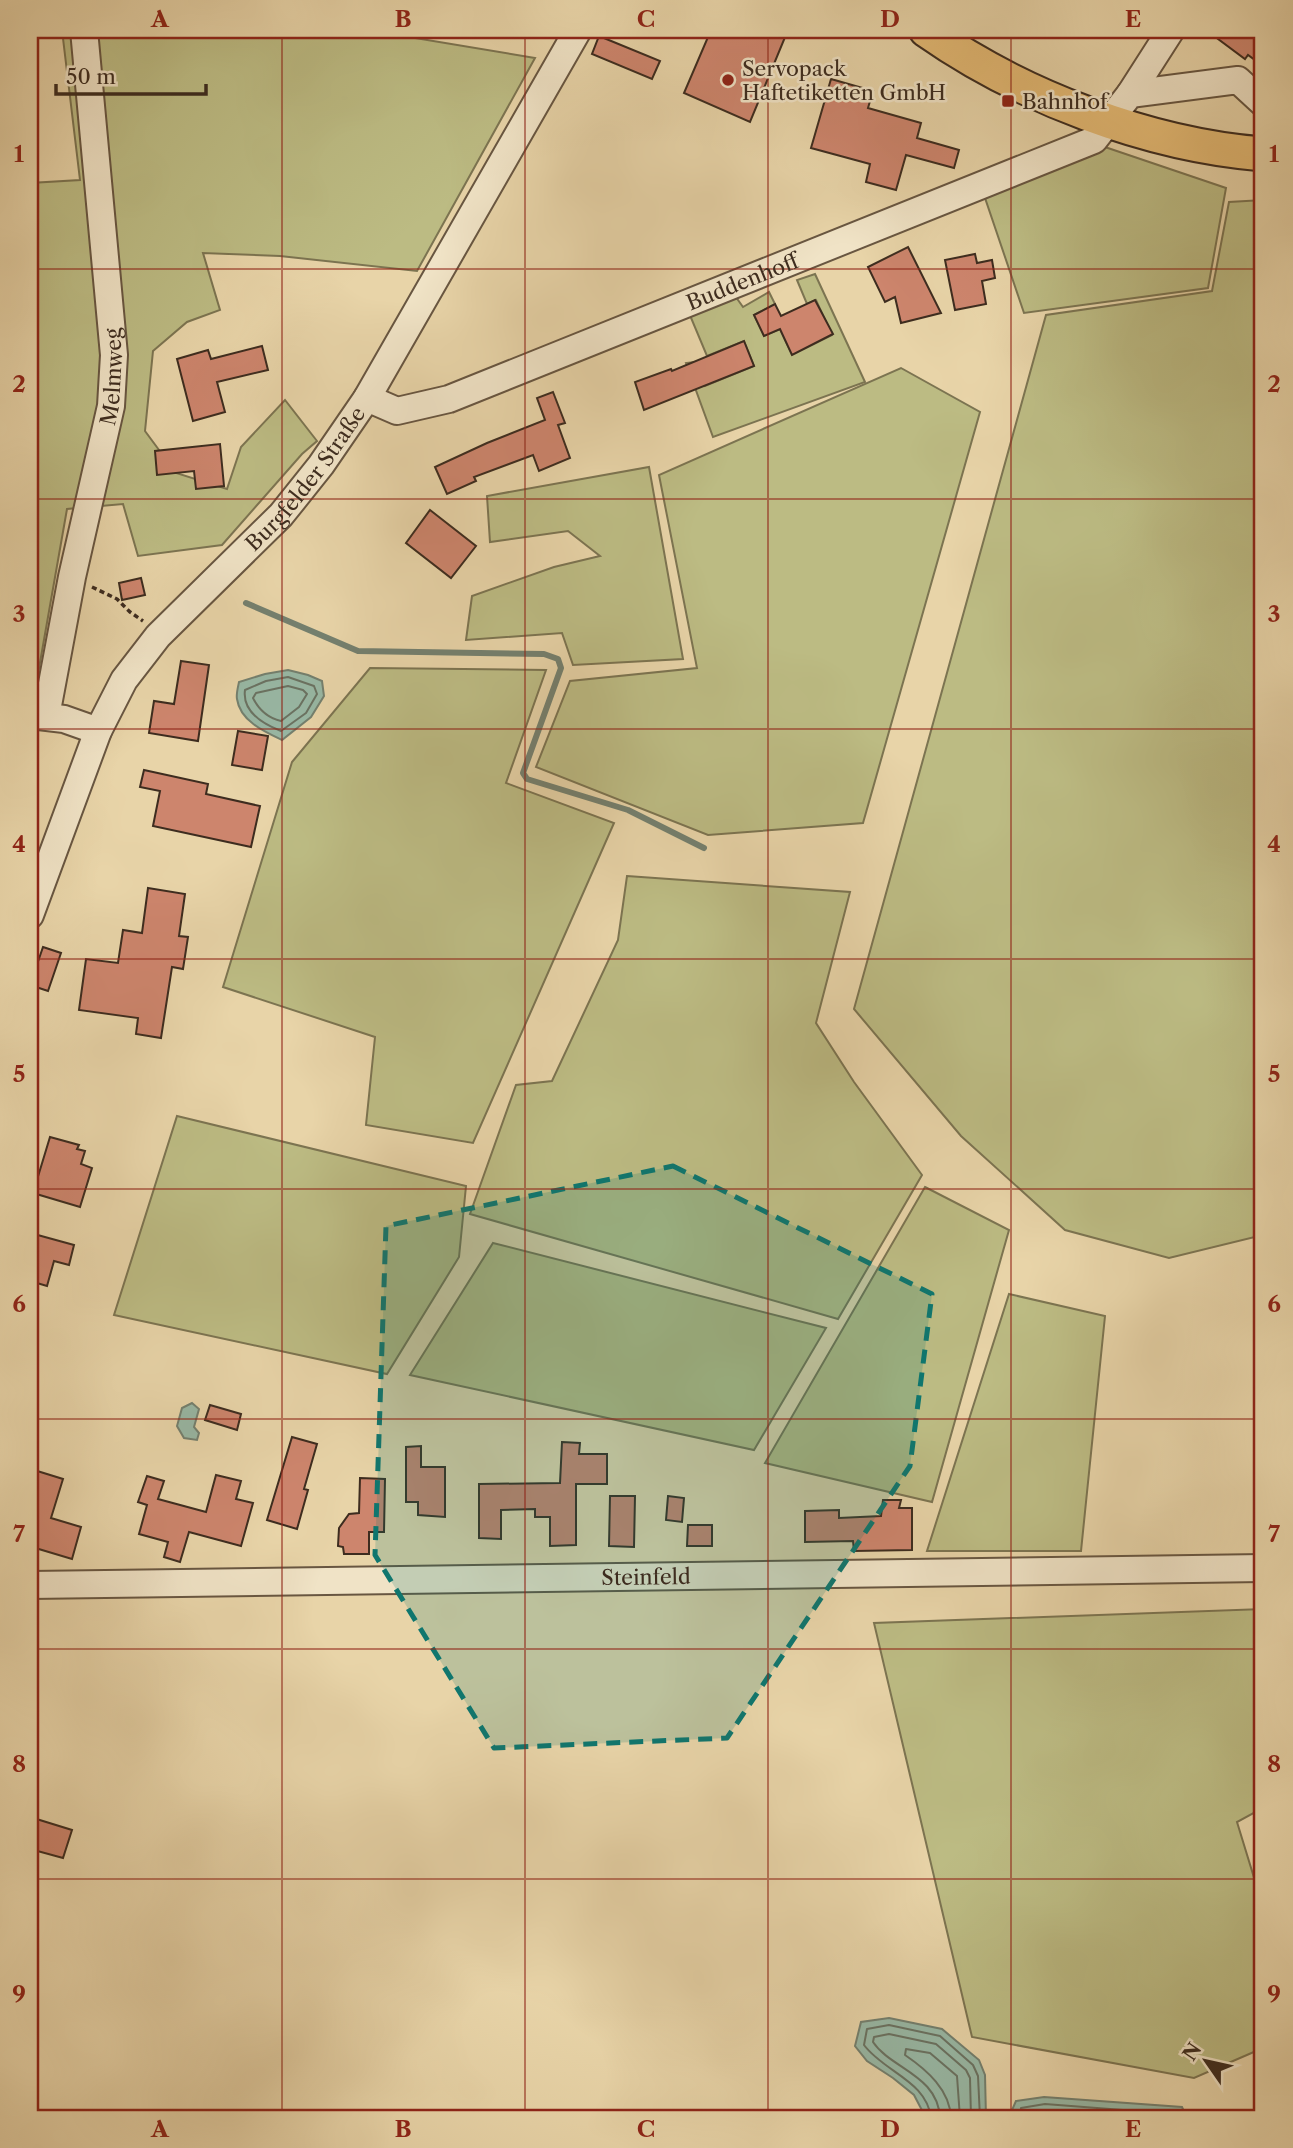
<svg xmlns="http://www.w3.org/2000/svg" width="1293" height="2148" font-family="'Libre Caslon Text',serif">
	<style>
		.green { fill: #bcbb83; stroke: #7c7451; stroke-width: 2 }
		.water { fill: #98b8a5; stroke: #74806f; stroke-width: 2 }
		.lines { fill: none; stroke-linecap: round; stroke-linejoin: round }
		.shore { stroke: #6a7262; stroke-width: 2 }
		.stream { stroke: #74806f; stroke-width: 6 }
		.building { fill: #cd856d; stroke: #3d2c1f; stroke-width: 2 }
		.minor-casing { stroke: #685641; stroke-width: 30 }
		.major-casing { stroke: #3d2c1f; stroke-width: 37 }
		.path { stroke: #3d2c1f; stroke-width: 3.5; stroke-dasharray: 5 3.5; stroke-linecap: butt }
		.minor { stroke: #f0e3c6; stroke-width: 26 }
		.major { stroke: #e4ba74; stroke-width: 33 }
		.marked { fill: #0f766e; fill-opacity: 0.2; stroke: #0f766e; stroke-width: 5; stroke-dasharray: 14 9; stroke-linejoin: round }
		.grid { fill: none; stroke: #8f2418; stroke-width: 2; stroke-opacity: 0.55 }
		.poi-dot { fill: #8f2418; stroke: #f0e3c6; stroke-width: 2.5 }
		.labels { text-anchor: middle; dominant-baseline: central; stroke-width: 5; stroke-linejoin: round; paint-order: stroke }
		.poi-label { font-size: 21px; fill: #3d2c1f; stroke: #f0e3c6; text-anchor: start }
		.street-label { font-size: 21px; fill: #3d2c1f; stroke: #f0e3c6 }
		.neatline { fill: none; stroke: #8f2418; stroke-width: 2.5 }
		.grid-label { font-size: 23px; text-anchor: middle; font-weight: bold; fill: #8f2418 }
	</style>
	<rect width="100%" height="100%" fill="#e8d4a8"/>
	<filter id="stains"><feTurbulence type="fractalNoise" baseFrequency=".00286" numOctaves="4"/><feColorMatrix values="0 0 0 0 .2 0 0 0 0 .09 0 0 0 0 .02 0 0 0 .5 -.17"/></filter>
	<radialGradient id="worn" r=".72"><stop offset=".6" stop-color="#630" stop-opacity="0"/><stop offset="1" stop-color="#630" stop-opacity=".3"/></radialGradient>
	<g class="green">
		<path d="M62,30H367L535,58L417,271L280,256L203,253L220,310L187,322L153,351L145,431L176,473L227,489L241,447L285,400L317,441L302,454L222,545L138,556L123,504L67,509L32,708L30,707V183L80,180Z"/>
		<path d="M1099,145L1226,188L1208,288L1024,313L983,192Z"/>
		<path d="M1263,200V1235L1169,1258L1065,1230L961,1136L854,1009L1046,315L1212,291L1229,202Z"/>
		<path d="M815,274L865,382L713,437L686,363L694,362L705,386L754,366L744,341L707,356L689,313L733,293L743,307L769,292L775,304L754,315L764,336L780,329L792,355L832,335L816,300L807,304L797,280Z"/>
		<path d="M901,368L980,412L863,823L708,835L536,767L570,681L697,668L659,475Z"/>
		<path d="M649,467L683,659L573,665L562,633L466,640L472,596L554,567L600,556L568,531L490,542L487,496Z"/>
		<path d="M370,668L546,670L506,783L614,823L473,1143L366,1125L375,1037L223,987L292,762Z"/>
		<path d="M627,876L850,892L816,1023L854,1082L922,1175L838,1319L470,1214L516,1085L552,1081L618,940Z"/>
		<path d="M177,1116L466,1186L459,1257L387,1374L114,1315Z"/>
		<path d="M925,1187L1009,1230L932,1502L765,1463Z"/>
		<path d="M493,1243L826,1328L754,1450L410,1375Z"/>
		<path d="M1009,1294L1105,1316L1081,1551H927Z"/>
		<path d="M1263,1609V1808L1237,1822L1263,1907V2048L1194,2078L972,2037L874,1623Z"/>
	</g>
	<g class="water">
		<path d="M288,670L308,675L322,681L324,696L311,717L282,740C265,732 240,721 237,699C236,694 238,687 239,682L265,674Z"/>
		<path d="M192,1403L199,1409L194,1427L199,1433L197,1440L184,1438L177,1426L182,1408Z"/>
		<path d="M889,2018L942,2029L979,2060L985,2075L986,2118H926L914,2095L893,2078L867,2061L855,2046L861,2022Z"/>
		<path d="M1044,2097L1182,2107L1187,2118H1014L1012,2110L1016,2101Z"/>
	</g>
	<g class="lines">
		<g class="shore">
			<path d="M288,677L314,686L317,694L306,713L281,731C263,724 242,712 245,690L266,681Z"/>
			<path d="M288,686L303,690L307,694L299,707L281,721C268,718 259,710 253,698L256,693Z"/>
			<path d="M931,2118C927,2081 884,2072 864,2045L867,2029L889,2025L940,2036L973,2065L978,2076L980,2118"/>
			<path d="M940,2118C938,2075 891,2069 873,2042L874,2037L889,2034L936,2044L966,2070L970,2078L971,2118"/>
			<path d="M951,2118C950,2090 927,2070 905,2055L906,2049L930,2053L957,2076L960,2118"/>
			<path d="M1020,2118L1021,2108L1045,2104L1175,2114L1179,2118"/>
			<path d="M1029,2118L1031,2115L1045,2112L1119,2118"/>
		</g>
		<path class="stream" d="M246,603L358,651L544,654L558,659L561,668L523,773L527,779L628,810L704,848"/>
	</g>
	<g class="building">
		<path d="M711,30H788L750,122L684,93Z"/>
		<path d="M1206,30H1263V66L1248,55L1245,59Z"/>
		<path d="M599,36L660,61L652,79L592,54Z"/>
		<path d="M831,79L873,91L868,108L921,123L917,138L959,150L954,168L906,155L896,190L866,182L870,164L811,148Z"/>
		<path d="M908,247L941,313L901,323L895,297L885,302L868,267Z"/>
		<path d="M975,254L977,263L992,260L995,278L982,281L986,304L955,310L945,260Z"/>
		<path d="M815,300L833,334L792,355L780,329L764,336L754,315L775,304L781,316Z"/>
		<path d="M744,341L754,366L644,410L635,382L671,369L672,371Z"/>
		<path d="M262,346L268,370L217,382L225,412L193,421L177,359L208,350L211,359Z"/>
		<path d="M553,392L565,423L558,425L570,458L539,471L533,455L474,477L476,481L447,494L435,467L487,443L545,420L537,398Z"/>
		<path d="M220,444L224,486L196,489L194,471L157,475L155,451Z"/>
		<path d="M430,510L476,546L451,578L406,543Z"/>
		<path d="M141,578L145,595L122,600L119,583Z"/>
		<path d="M181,661L209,665L198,741L149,733L154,701L174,704Z"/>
		<path d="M238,731L268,736L262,770L232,765Z"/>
		<path d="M144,770L208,784L206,794L260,806L251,847L153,826L160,791L140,787Z"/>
		<path d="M148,888L185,894L179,936L188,937L183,969L172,967L161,1038L136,1034L138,1018L79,1010L86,959L118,963L123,930L142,933Z"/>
		<path d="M43,947L61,953L48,991L30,985Z"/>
		<path d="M50,1137L79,1145L77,1149L85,1151L81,1164L92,1168L80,1207L33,1193Z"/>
		<path d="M34,1234L74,1245L69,1265L54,1261L47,1286L30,1281V1250Z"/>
		<path d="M210,1405L241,1414L237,1430L205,1420Z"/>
		<path d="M292,1437L317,1444L304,1489L308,1490L297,1529L267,1520Z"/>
		<path d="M562,1442L580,1443L579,1454H607V1484H576V1545L550,1546V1517H535V1509L501,1510V1539L479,1538V1484L560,1483Z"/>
		<path d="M421,1446V1467H445V1517L418,1515V1502H406V1447Z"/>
		<path d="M34,1470L63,1479L51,1518L81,1527L72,1559L32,1547L35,1535L30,1533V1483Z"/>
		<path d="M216,1475L241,1481L236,1499L253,1503L241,1546L189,1532L180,1562L164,1557L168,1542L139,1534L147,1505L138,1502L147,1476L164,1481L158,1499L206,1512Z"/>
		<path d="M360,1478L385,1479L384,1532H369V1554H344L343,1547L338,1546L339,1528L349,1514L359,1513Z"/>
		<path d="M610,1496H635L634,1547L609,1546Z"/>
		<path d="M668,1496L684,1498L682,1522L666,1520Z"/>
		<path d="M883,1500H901L899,1508H912V1550L854,1551L853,1541L805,1542V1511L839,1510V1518L881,1516Z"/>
		<path d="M688,1525H712V1546H687Z"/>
		<path d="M30,1817L72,1830L63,1858L30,1849Z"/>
	</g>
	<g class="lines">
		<defs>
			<g id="minor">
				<path d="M1130,94L1171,30"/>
				<path id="s1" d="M367,398L397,411L449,399L1094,140L1130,94L1238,80L1263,103"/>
				<path d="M30,715L64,719L98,731"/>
				<path id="s2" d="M46,716L72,577L111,406L114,355L84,30"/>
				<path id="s3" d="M30,915L98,731L124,680L158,636L281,515L321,465L367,398L578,30"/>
				<path id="s4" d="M30,1585L1263,1568"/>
			</g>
			<path id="major" d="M926,30C1020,96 1148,145 1263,154"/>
		</defs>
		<use href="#minor" class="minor-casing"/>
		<use href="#major" class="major-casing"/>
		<path class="path" d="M92,587L117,599L130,612L143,621"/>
		<use href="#minor" class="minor"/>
		<use href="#major" class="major"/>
	</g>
	<path class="marked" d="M673,1166L932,1294L910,1466L727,1738L494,1748L375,1555L386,1226Z"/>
	<path class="grid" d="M282,30V2118M525,30V2118M768,30V2118M1011,30V2118M30,269H1263M30,499H1263M30,729H1263M30,959H1263M30,1189H1263M30,1419H1263M30,1649H1263M30,1879H1263"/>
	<g class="poi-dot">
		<circle cx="728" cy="80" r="7"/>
		<rect x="1001" y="94" width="14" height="14" rx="3.5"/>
	</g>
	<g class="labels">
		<g class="poi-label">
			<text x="742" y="68">Servopack<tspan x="742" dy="24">Haftetiketten GmbH</tspan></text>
			<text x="1022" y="101">Bahnhof</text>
		</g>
		<g class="street-label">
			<text stroke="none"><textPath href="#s1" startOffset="402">Buddenhoff</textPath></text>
			<text stroke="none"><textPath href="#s2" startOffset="346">Melmweg</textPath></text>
			<text stroke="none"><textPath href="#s3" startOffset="525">Burgfelder Straße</textPath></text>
			<text stroke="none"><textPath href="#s4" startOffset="616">Steinfeld</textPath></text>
		</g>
	</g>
	<rect width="1293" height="2148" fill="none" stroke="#e8d4a8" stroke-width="77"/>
	<g transform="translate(1206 2061) rotate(304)" stroke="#f0e3c6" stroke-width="5" paint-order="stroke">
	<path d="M0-5L12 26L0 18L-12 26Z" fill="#3d2c1f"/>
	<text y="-10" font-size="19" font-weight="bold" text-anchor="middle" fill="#3d2c1f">N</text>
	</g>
	<path d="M56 84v10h150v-10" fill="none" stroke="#3d2c1f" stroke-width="3.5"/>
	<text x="66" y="84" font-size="21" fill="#3d2c1f" stroke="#f0e3c6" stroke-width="5" paint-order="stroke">50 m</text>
	<rect x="38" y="38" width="1216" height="2072" class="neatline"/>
	<g class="grid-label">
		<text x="160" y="27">A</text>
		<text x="403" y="27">B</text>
		<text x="646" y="27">C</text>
		<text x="890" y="27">D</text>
		<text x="1133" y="27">E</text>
		<text x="19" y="162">1</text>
		<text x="1274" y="162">1</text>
		<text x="19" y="392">2</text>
		<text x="1274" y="392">2</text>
		<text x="19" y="622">3</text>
		<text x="1274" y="622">3</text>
		<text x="19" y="852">4</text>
		<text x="1274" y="852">4</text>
		<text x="19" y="1082">5</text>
		<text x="1274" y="1082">5</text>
		<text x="19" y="1312">6</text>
		<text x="1274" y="1312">6</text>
		<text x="19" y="1542">7</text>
		<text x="1274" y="1542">7</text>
		<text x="19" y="1772">8</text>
		<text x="1274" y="1772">8</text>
		<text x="19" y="2002">9</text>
		<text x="1274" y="2002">9</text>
		<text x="160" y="2137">A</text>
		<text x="403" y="2137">B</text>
		<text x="646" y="2137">C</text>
		<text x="890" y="2137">D</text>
		<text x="1133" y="2137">E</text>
	</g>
	<rect width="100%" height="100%" filter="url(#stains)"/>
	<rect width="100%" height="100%" fill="url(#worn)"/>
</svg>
